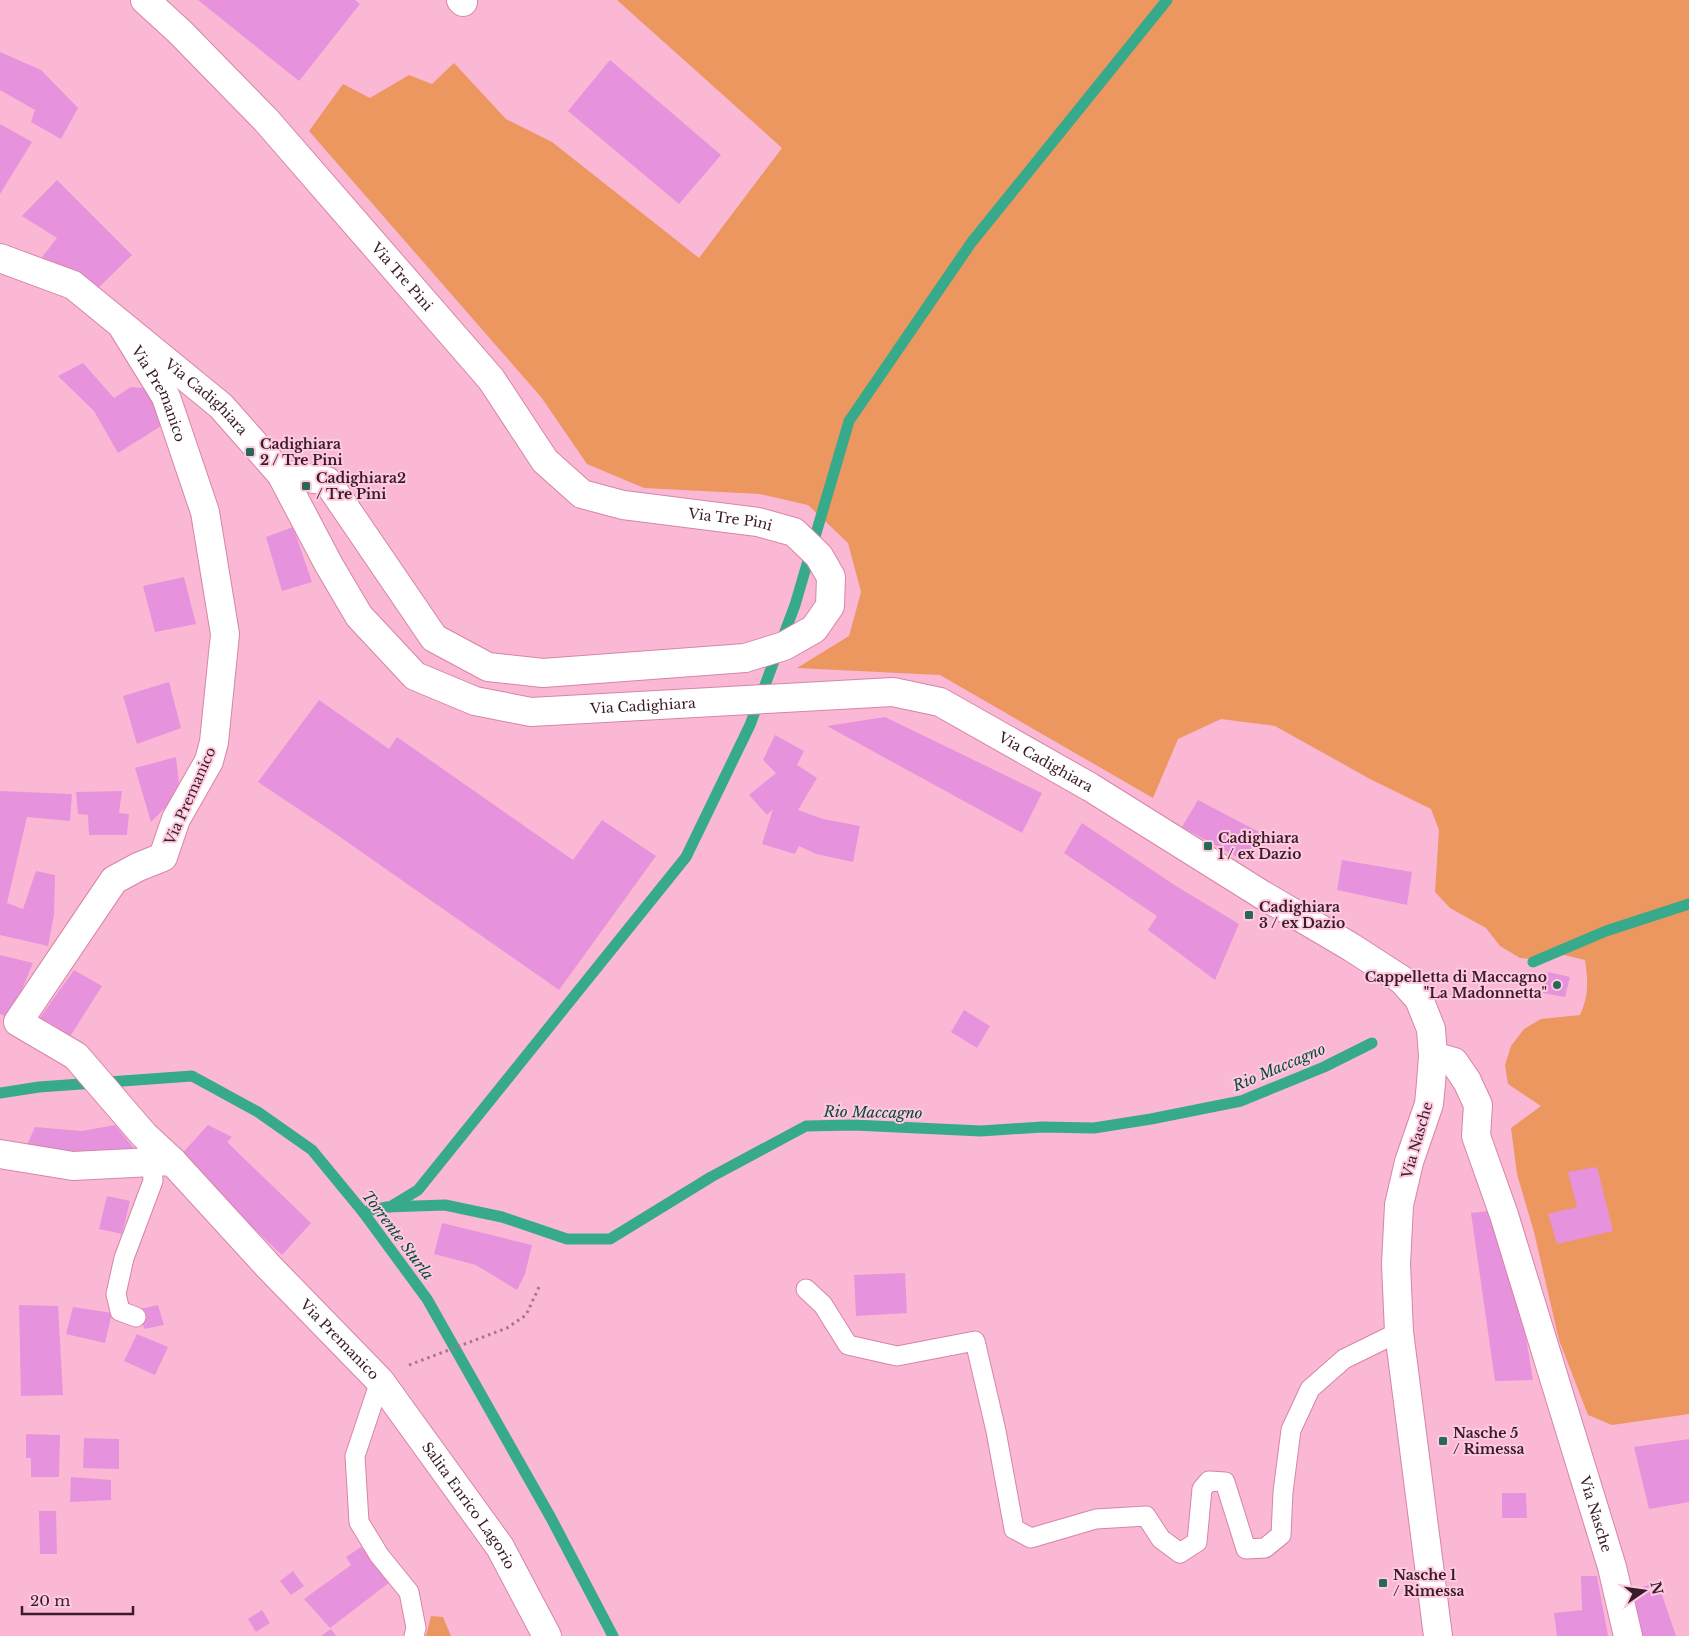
<svg xmlns="http://www.w3.org/2000/svg" width="1689" height="1636" font-family="'Libre Baskerville',serif">
	<style>
		.green { fill: #ec9660 }
		.lines { fill: none; stroke-linecap: round; stroke-linejoin: round }
		.stream { stroke: #38aa8c; stroke-width: 11 }
		.building { fill: #e792dc }
		.lane-casing { stroke: #d585a9; stroke-width: 21 }
		.street-casing { stroke: #d585a9; stroke-width: 30 }
		.secondary-casing { stroke: #d585a9; stroke-width: 30 }
		.path { stroke: #a8748a; stroke-width: 3; stroke-dasharray: 2.5 4; stroke-linecap: butt }
		.lane { stroke: #fff; stroke-width: 19 }
		.street { stroke: #fff; stroke-width: 28 }
		.secondary { stroke: #fff; stroke-width: 28 }
		.poi-dot { fill: #286856; stroke: #fecae0; stroke-width: 2 }
		.labels { text-anchor: middle; dominant-baseline: central; stroke-width: 4; stroke-linejoin: round; paint-order: stroke }
		.street-label { font-size: 14px; fill: #3a1b29; stroke: #fecae0 }
		.poi-label { font-size: 14px; font-weight: bold; fill: #3a1b29; stroke: #fecae0; text-anchor: start }
		.water-label { font-size: 15px; font-style: italic; fill: #07493a; stroke: #fecae0 }
	</style>
	<rect width="100%" height="100%" fill="#fbb8d4"/>
	<g class="green">
		<path d="M617,0H1689V1414L1612,1425L1588,1415L1559,1340L1534,1232L1517,1174L1511,1128L1541,1106L1508,1084L1505,1065L1511,1046L1524,1029L1541,1019L1580,1015C1589,995 1588,982 1585,960L1564,955L1541,960L1520,958L1500,946L1486,928L1450,908L1435,892L1439,830L1431,809L1370,779L1275,726L1221,719L1178,739L1153,798L940,675L797,668L849,636L861,592L848,543L808,505L760,494L644,488L587,464L541,397L309,131L343,84L370,98L409,75L432,84L454,63L506,119L552,142L699,258L782,148Z"/>
		<path d="M431,1616L443,1617L451,1636H426Z"/>
	</g>
	<g class="lines">
		<g class="stream">
			<path d="M1533,962L1606,931L1689,904"/>
			<path d="M0,1093L39,1087L192,1076L258,1112L312,1150L363,1212L427,1299L551,1518L613,1636"/>
			<path d="M390,1207L418,1190L686,857L750,725L795,605L849,421L971,243L1167,0"/>
			<path d="M363,1212L386,1207L445,1205L502,1217L567,1239H610L711,1177L806,1126L854,1125L981,1131L1042,1127L1094,1128L1151,1119L1241,1101L1324,1067L1372,1043"/>
		</g>
	</g>
	<g class="building">
		<path d="M198,0H355L360,4L299,81Z"/>
		<path d="M0,52L41,70L78,108L61,139L31,122L35,110L0,90Z"/>
		<path d="M610,60L721,155L679,204L568,111Z"/>
		<path d="M0,124L32,142L0,194Z"/>
		<path d="M57,180L132,255L93,293L39,261L57,238L22,216Z"/>
		<path d="M83,363L114,398L131,387L154,389L161,426L118,453L94,411L58,376Z"/>
		<path d="M293,527L312,582L282,591L266,537Z"/>
		<path d="M184,577L196,624L155,632L143,586Z"/>
		<path d="M169,682L181,728L137,744L123,696Z"/>
		<path d="M319,700L389,749L397,737L573,860L602,820L656,856L559,990L330,830L258,782Z"/>
		<path d="M885,717L1042,793L1022,833L827,726Z"/>
		<path d="M775,735L804,751L797,765L817,778L798,810L823,819L860,826L853,862L816,854L799,846L795,854L762,844L773,809L767,815L749,795L776,773L763,760Z"/>
		<path d="M176,757L180,793L151,822L135,768Z"/>
		<path d="M0,791L72,794L70,821L27,817L7,903L23,909L36,871L55,875L54,915L48,946L0,935Z"/>
		<path d="M122,791L119,813L129,814L127,835H89L88,815L78,814L76,792Z"/>
		<path d="M1198,800L1259,832L1244,861L1182,827Z"/>
		<path d="M1082,823L1176,886L1239,924L1215,980L1148,930L1157,916L1064,853Z"/>
		<path d="M1342,860L1412,872L1407,905L1337,890Z"/>
		<path d="M0,955L33,963L10,1018L0,1014Z"/>
		<path d="M74,970L102,986L64,1046L34,1026Z"/>
		<path d="M1548,972L1570,977L1565,997L1543,993Z"/>
		<path d="M964,1010L990,1026L977,1048L951,1032Z"/>
		<path d="M115,1125L140,1156L79,1158L27,1145L35,1127L82,1131Z"/>
		<path d="M208,1125L232,1137L227,1142L311,1223L282,1255L178,1158Z"/>
		<path d="M1597,1167L1613,1231L1557,1244L1548,1214L1577,1207L1568,1172Z"/>
		<path d="M107,1196L130,1201L122,1234L99,1229Z"/>
		<path d="M1489,1211L1518,1289L1533,1380L1495,1381L1471,1213Z"/>
		<path d="M442,1223L532,1245L525,1274L517,1290L476,1265L434,1254Z"/>
		<path d="M905,1273L907,1313L856,1316L854,1275Z"/>
		<path d="M19,1305L58,1306L63,1395L21,1396Z"/>
		<path d="M158,1305L164,1325L144,1329L140,1309Z"/>
		<path d="M73,1307L112,1313L105,1343L66,1334Z"/>
		<path d="M137,1334L168,1347L155,1375L124,1361Z"/>
		<path d="M26,1434L60,1435L59,1477H31V1458H26Z"/>
		<path d="M84,1438L119,1439V1469L83,1468Z"/>
		<path d="M1689,1439V1502L1649,1509L1634,1447Z"/>
		<path d="M71,1477L111,1480V1500L70,1502Z"/>
		<path d="M1502,1493H1526L1527,1518H1502Z"/>
		<path d="M39,1511H56L57,1554H40Z"/>
		<path d="M361,1547L390,1582L330,1628L304,1599L351,1565L346,1557Z"/>
		<path d="M293,1571L304,1586L291,1595L280,1581Z"/>
		<path d="M1581,1576H1597L1608,1636H1557L1554,1613L1582,1610Z"/>
		<path d="M1658,1583L1676,1636H1634L1625,1591Z"/>
		<path d="M262,1610L270,1623L256,1632L248,1619Z"/>
		<path d="M331,1629L336,1636H321Z"/>
	</g>
	<g class="lines">
		<defs>
			<g id="lane">
				<path d="M806,1289L823,1305L848,1345L897,1356L975,1341L996,1431L1014,1529L1031,1538L1096,1519L1146,1516L1161,1539L1180,1553L1197,1542L1202,1489L1209,1481L1225,1482L1246,1549L1265,1548L1281,1535L1283,1492L1291,1430L1310,1389L1344,1359L1399,1332"/>
				<path d="M136,1317L120,1311L116,1294L124,1258L153,1181L152,1163"/>
				<path d="M380,1381L355,1456L359,1522L379,1555L409,1592L416,1628L414,1636"/>
			</g>
			<g id="street">
				<path id="s1" d="M145,0L180,32L266,120L491,379L545,461L582,494L623,505L758,522L794,532L819,556L831,577L830,606L814,629L784,646L745,658L543,673L488,667L434,638L327,481L281,474"/>
				<path d="M461,0L463,2"/>
				<path id="s2" d="M124,329L166,397L205,512L225,634L214,742L209,761L176,819L163,857L138,867L114,880L18,1022L76,1056L144,1135L172,1161"/>
				<path id="s3" d="M1433,1056L1454,1062L1467,1081L1478,1105L1476,1136L1504,1215L1612,1567L1628,1636"/>
				<path id="s4" d="M0,1154L73,1166L172,1161L269,1267L380,1381L500,1547L547,1636"/>
			</g>
			<g id="secondary">
				<path id="s5" d="M0,258L73,285L221,406L281,474L329,565L359,616L415,676L475,701L531,712L893,692L940,702L1090,787L1261,894L1351,947L1402,980L1419,999L1431,1029L1433,1056L1431,1083L1429,1104L1409,1162L1399,1205L1396,1264L1399,1332L1438,1636"/>
			</g>
		</defs>
		<use href="#lane" class="lane-casing"/>
		<use href="#street" class="street-casing"/>
		<use href="#secondary" class="secondary-casing"/>
		<path class="path" d="M409,1365L507,1328L526,1315L540,1285"/>
		<use href="#lane" class="lane"/>
		<use href="#street" class="street"/>
		<use href="#secondary" class="secondary"/>
	</g>
	<g class="poi-dot">
		<rect x="245" y="447" width="10" height="10" rx="2.5"/>
		<rect x="301" y="481" width="10" height="10" rx="2.5"/>
		<rect x="1203" y="841" width="10" height="10" rx="2.5"/>
		<rect x="1244" y="910" width="10" height="10" rx="2.5"/>
		<circle cx="1557" cy="985" r="5"/>
		<rect x="1438" y="1436" width="10" height="10" rx="2.5"/>
		<rect x="1378" y="1578" width="10" height="10" rx="2.5"/>
	</g>
	<g class="labels">
		<g class="street-label">
			<text stroke="none"><textPath href="#s1" startOffset="378">Via Tre Pini</textPath></text>
			<text stroke="none"><textPath href="#s2" startOffset="74">Via Premanico</textPath></text>
			<text stroke="none"><textPath href="#s5" startOffset="252">Via Cadighiara</textPath></text>
			<text stroke="none"><textPath href="#s1" startOffset="812">Via Tre Pini</textPath></text>
			<text stroke="none"><textPath href="#s5" startOffset="838">Via Cadighiara</textPath></text>
			<text stroke="none"><textPath href="#s5" startOffset="1258">Via Cadighiara</textPath></text>
			<text transform="translate(190 796) rotate(-66)">Via Premanico</text>
			<text transform="translate(1417 1140) rotate(-74)">Via Nasche</text>
			<text stroke="none"><textPath href="#s4" startOffset="418">Via Premanico</textPath></text>
			<text stroke="none"><textPath href="#s4" startOffset="629">Salita Enrico Lagorio</textPath></text>
			<text stroke="none"><textPath href="#s3" startOffset="499">Via Nasche</textPath></text>
		</g>
		<g class="poi-label">
			<text x="260" y="444">Cadighiara<tspan x="260" dy="16">2 / Tre Pini</tspan></text>
			<text x="316" y="478">Cadighiara2<tspan x="316" dy="16">/ Tre Pini</tspan></text>
			<text x="1218" y="838">Cadighiara<tspan x="1218" dy="16">1 / ex Dazio</tspan></text>
			<text x="1259" y="907">Cadighiara<tspan x="1259" dy="16">3 / ex Dazio</tspan></text>
			<text x="1547" y="977" text-anchor="end">Cappelletta di Maccagno<tspan x="1547" dy="16">"La Madonnetta"</tspan></text>
			<text x="1453" y="1433">Nasche 5<tspan x="1453" dy="16">/ Rimessa</tspan></text>
			<text x="1393" y="1575">Nasche 1<tspan x="1393" dy="16">/ Rimessa</tspan></text>
		</g>
		<g class="water-label">
			<text transform="translate(1279 1067) rotate(-23)">Rio Maccagno</text>
			<text transform="translate(873 1112) rotate(1)">Rio Maccagno</text>
			<text transform="translate(398 1235) rotate(53)">Torrente Sturla</text>
		</g>
	</g>
	<g transform="translate(1644 1591) rotate(77)" stroke="#fecae0" stroke-width="4" paint-order="stroke">
	<path d="M0-4L9 19L0 12L-9 19Z" fill="#3a1b29"/>
	<text y="-8" font-size="14" font-weight="bold" text-anchor="middle" fill="#3a1b29">N</text>
	</g>
	<path d="M22 1606v8h111v-8" fill="none" stroke="#3a1b29" stroke-width="2.5"/>
	<text x="30" y="1606" font-size="15" fill="#3a1b29" stroke="#fecae0" stroke-width="4" paint-order="stroke">20 m</text>
</svg>
